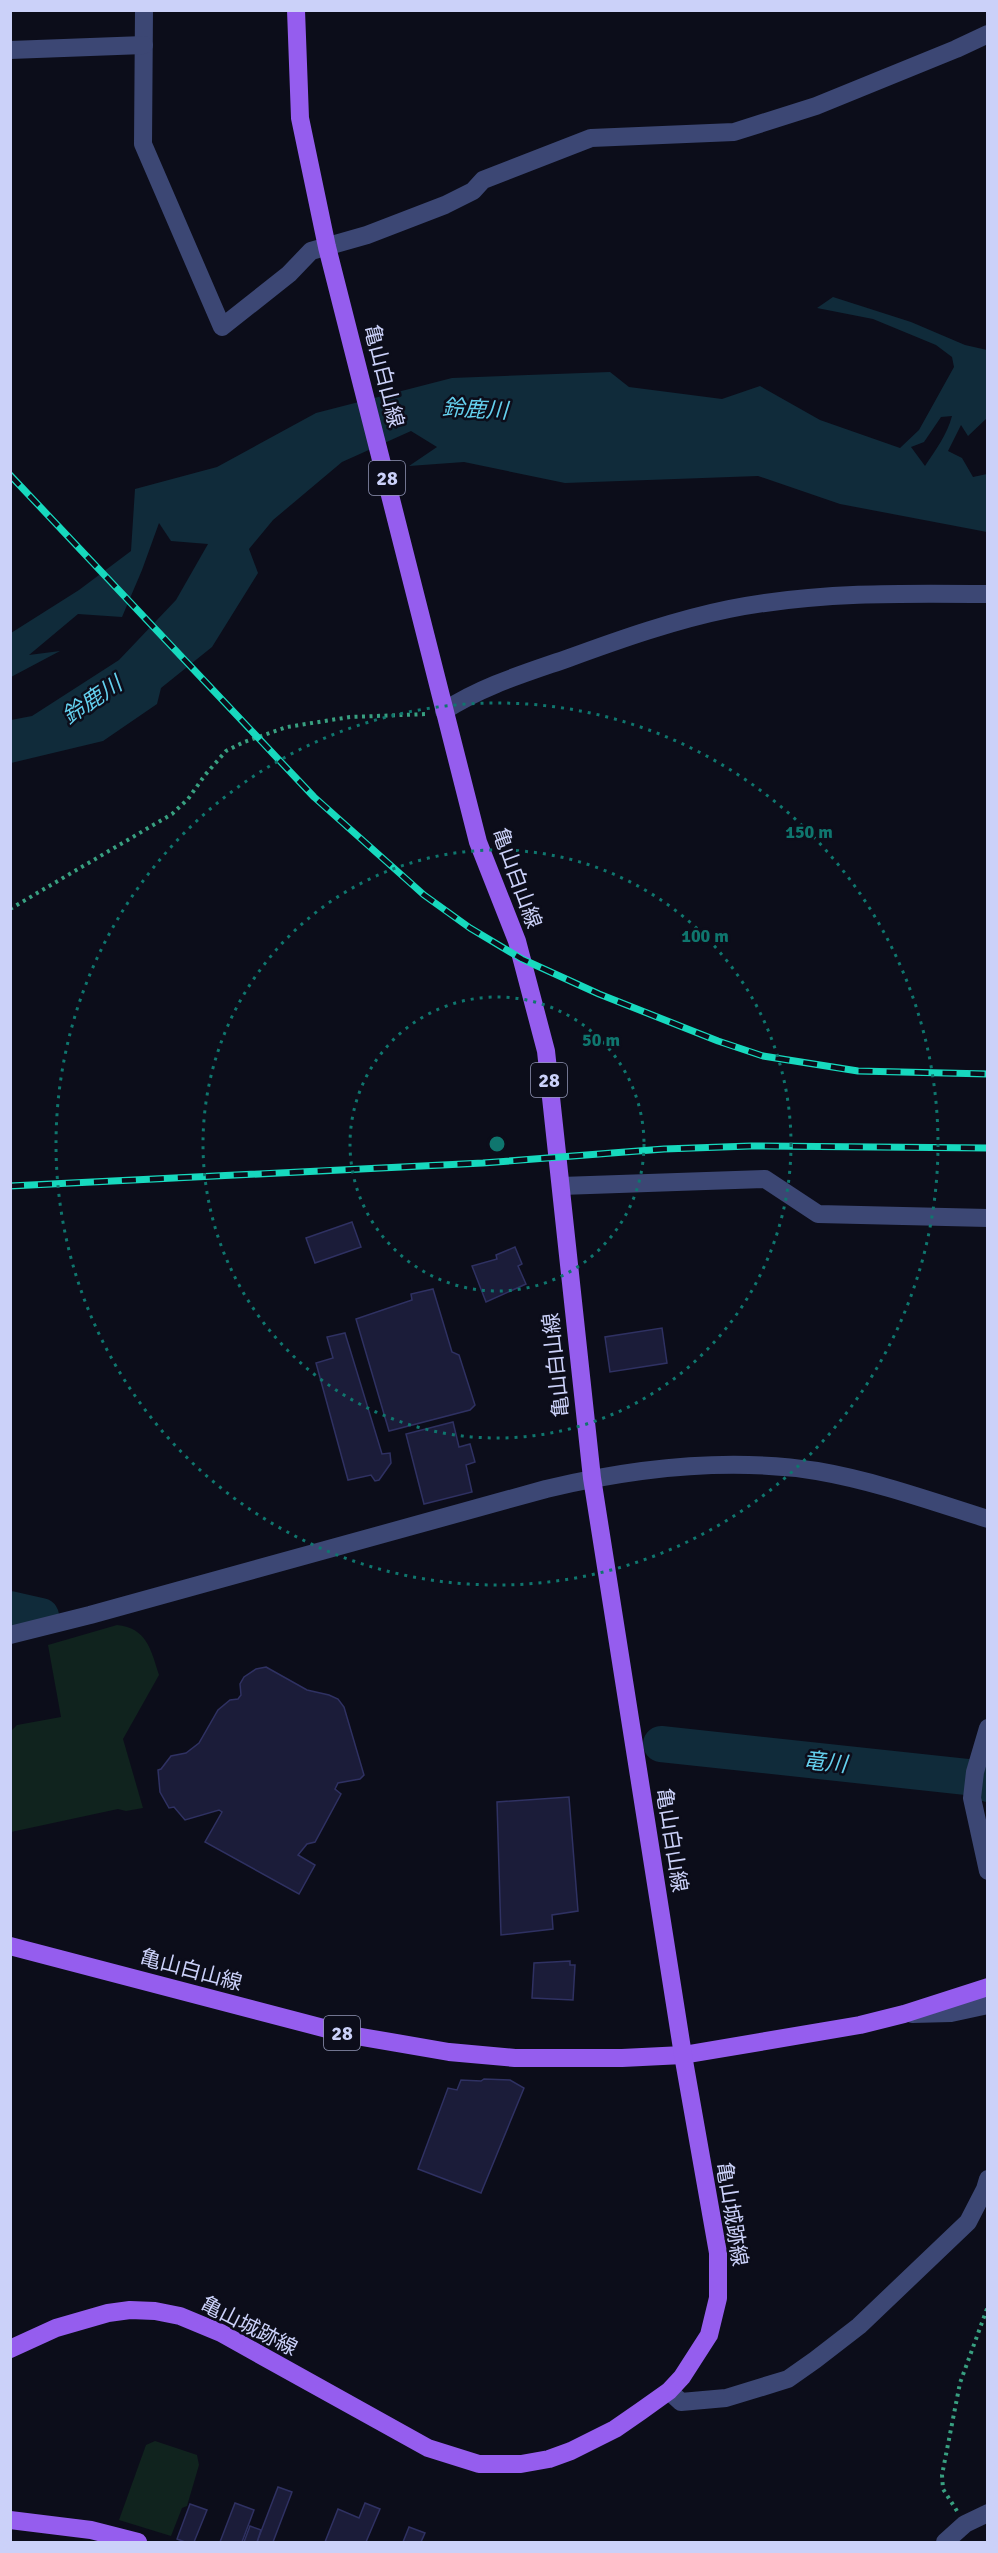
<svg xmlns="http://www.w3.org/2000/svg" width="998" height="2553" font-family="Signika,'Noto Sans JP',sans-serif">
	<style>
		.green { fill: #10231e }
		.water { fill: #102b3a; fill-rule: evenodd }
		.lines { fill: none; stroke-linecap: round; stroke-linejoin: round }
		.river { stroke: #102b3a; stroke-width: 36 }
		.building { fill: #1b1c39; stroke: #2f3162; stroke-width: 1.5 }
		.path { stroke: #38a081; stroke-width: 4; stroke-dasharray: 3 4.5; stroke-linecap: butt }
		.minor { stroke: #3c4774; stroke-width: 18 }
		.major { stroke: #955dee; stroke-width: 18 }
		.rail-casing { stroke: #17d9be; stroke-width: 7 }
		.rail { stroke: #0c0d1a; stroke-width: 4.5; stroke-dasharray: 14; stroke-linecap: butt }
		.ring { fill: none; stroke: #0f766e; stroke-width: 3; stroke-dasharray: 3 6 }
		.labels { text-anchor: middle; dominant-baseline: central; stroke-width: 5; stroke-linejoin: round; paint-order: stroke }
		.shield { fill: #0c0d1a; stroke: #9296b6; stroke-width: 1.5 }
		.shield-label { font-size: 20px; font-weight: bold; fill: #cbd1f9 }
		.street-label { font-size: 21px; fill: #cbd1f9; stroke: #0c0d1a }
		.water-label { font-size: 22px; font-style: italic; fill: #64d0ee; stroke: #0c0d1a }
		.centre { fill: #0f766e; stroke: #0c0d1a; stroke-width: 3 }
		.ring-label { font-size: 18px; text-anchor: middle; font-weight: bold; fill: #0f766e; stroke: #0c0d1a; stroke-width: 5; stroke-linejoin: round; paint-order: stroke }
	</style>
	<rect width="100%" height="100%" fill="#0c0d1a"/>
	<g class="green">
		<path d="M117,1625C147,1628 151,1650 159,1675L123,1739L143,1808L126,1811L118,1809L11,1832V1731L17,1725L61,1717L48,1645Z"/>
		<path d="M155,2441L197,2455L199,2465L187,2506L182,2508L171,2536L119,2520L146,2445Z"/>
	</g>
	<path class="water" d="M833,297L911,322L965,345L987,350V418L968,436L961,425L948,451L962,458L973,477L987,474V532L840,504L758,476L565,483L464,462L409,466L437,447L411,431L342,462L273,520L249,549L258,573L212,647L161,688L157,704L103,741L11,763V720L32,716L119,660L176,600L208,544L171,541L159,523L142,570L122,617L78,614L29,655L60,651L11,677V633L79,590L131,551L135,489L217,467L316,413L452,378L610,372L629,387L722,399L760,386L820,420L900,448L919,430L954,367L952,357L936,345L873,319L817,308ZM952,416C947,435 935,451 925,466L911,447L924,442L941,417Z"/>
	<g class="lines">
		<g class="river">
			<path d="M10,1609L41,1616"/>
			<path d="M661,1744L967,1777L988,1784"/>
		</g>
	</g>
	<g class="building">
		<path d="M352,1222L361,1247L315,1263L306,1238Z"/>
		<path d="M515,1247L522,1264L518,1266L526,1284L486,1302L472,1266L497,1259L496,1255Z"/>
		<path d="M433,1289L452,1352L459,1355L475,1405L470,1410L389,1431L356,1319L412,1300L411,1294Z"/>
		<path d="M662,1328L667,1363L610,1372L605,1337Z"/>
		<path d="M345,1333L382,1454L390,1453L391,1463L379,1480L375,1481L371,1475L348,1480L316,1363L333,1358L327,1337Z"/>
		<path d="M453,1422L459,1447L470,1444L475,1462L466,1465L472,1492L424,1504L406,1434Z"/>
		<path d="M266,1667L307,1690L329,1695L338,1699L344,1707L364,1775L360,1779L338,1783L335,1789L341,1794L315,1842L307,1844L298,1855L315,1865L299,1894L205,1842L222,1812L219,1810L185,1820L174,1807L169,1808L160,1792L158,1770L161,1769L171,1756L186,1753L199,1743L218,1710L230,1700L238,1699L241,1695L240,1684L244,1677L256,1669Z"/>
		<path d="M569,1797L578,1911L552,1915L553,1929L501,1935L497,1802Z"/>
		<path d="M570,1961V1965H575L573,2000L532,1998L534,1963Z"/>
		<path d="M484,2079L510,2080L524,2088L481,2193L418,2169L448,2088L457,2090L461,2080L481,2081Z"/>
		<path d="M278,2487L292,2492L273,2542H257Z"/>
		<path d="M235,2503L254,2510L242,2542H220Z"/>
		<path d="M365,2503L380,2509L366,2542H325L338,2509L359,2518Z"/>
		<path d="M190,2504L207,2510L194,2542H185L177,2539Z"/>
		<path d="M250,2526L261,2530L257,2542H244Z"/>
		<path d="M409,2527L425,2533L421,2542H403Z"/>
	</g>
	<g class="lines">
		<g class="path">
			<path d="M10,909L172,814L188,799L205,775L226,751L244,742L287,727L350,717L428,714"/>
			<path d="M957,2511L943,2489L942,2475L960,2383L988,2306"/>
		</g>
		<g class="minor">
			<path d="M144,10L143,144L222,327L289,274L311,251L367,235L445,205L473,191L483,180L591,138L734,132L816,106L956,49L988,34"/>
			<path d="M10,50L144,45"/>
			<path d="M444,711C482,686 526,673 569,658C621,639 675,620 729,609C814,592 902,593 988,594"/>
			<path d="M561,1186L765,1179L818,1214L988,1218"/>
			<path d="M10,1635L90,1615L546,1489C634,1468 727,1457 817,1471C875,1481 931,1501 988,1519"/>
			<path d="M988,1728L975,1772L972,1798L988,1871"/>
			<path d="M912,2014L951,2013L988,2005"/>
			<path d="M669,2391L681,2402L726,2398L788,2379L815,2360L859,2326L968,2222L985,2189L988,2179"/>
			<path d="M945,2542L965,2524L988,2513"/>
		</g>
		<g class="major">
			<path d="M10,1946L350,2035L449,2052L515,2058H622L683,2055L860,2025L904,2014L988,1987"/>
			<path d="M10,2349L56,2328L108,2313L130,2310L155,2311L180,2316L221,2333L428,2448L479,2464H521L549,2459L571,2451L615,2429L641,2411L669,2391L682,2377L709,2335L718,2298V2253L683,2055L592,1478L546,1051L517,941L478,842L327,247L300,118L296,10"/>
			<path d="M10,2520L91,2530L138,2542"/>
		</g>
		<defs>
			<g id="rail">
				<path d="M10,475L314,797L424,895L470,928L522,959L599,994L718,1041L763,1056L858,1071L988,1074"/>
				<path d="M10,1186L483,1163L664,1149L751,1146L988,1148"/>
			</g>
		</defs>
		<use href="#rail" class="rail-casing"/>
		<use href="#rail" class="rail"/>
	</g>
	<g class="ring">
		<circle cx="497" cy="1144" r="147"/>
		<circle cx="497" cy="1144" r="294"/>
		<circle cx="497" cy="1144" r="441"/>
	</g>
	<g class="labels">
		<g class="shield">
			<rect x="369" y="461" width="36" height="34" rx="4.5"/>
			<rect x="531" y="1063" width="36" height="34" rx="4.5"/>
			<rect x="324" y="2016" width="36" height="34" rx="4.5"/>
		</g>
		<g class="shield-label">
			<text x="387" y="478">28</text>
			<text x="549" y="1080">28</text>
			<text x="342" y="2033">28</text>
		</g>
		<g class="street-label">
			<text transform="translate(384 376) rotate(76)">亀山白山線</text>
			<text transform="translate(517 878) rotate(70)">亀山白山線</text>
			<text transform="translate(556 1365) rotate(-96)">亀山白山線</text>
			<text transform="translate(672 1840) rotate(81)">亀山白山線</text>
			<text transform="translate(191 1970) rotate(15)">亀山白山線</text>
			<text transform="translate(732 2214) rotate(81)">亀山城跡線</text>
			<text transform="translate(249 2326) rotate(27)">亀山城跡線</text>
		</g>
		<g class="water-label">
			<text transform="translate(475 409) rotate(3)">鈴鹿川</text>
			<text transform="translate(92 700) rotate(-34)">鈴鹿川</text>
			<text transform="translate(825 1762) rotate(6)">竜川</text>
		</g>
	</g>
	<circle cx="497" cy="1144" r="9" class="centre"/>
	<g class="ring-label">
		<text x="809" y="838">150 m</text>
		<text x="705" y="942">100 m</text>
		<text x="601" y="1046">50 m</text>
	</g>
	<rect width="998" height="2553" fill="none" stroke="#cbd1f9" stroke-width="24"/>
</svg>
